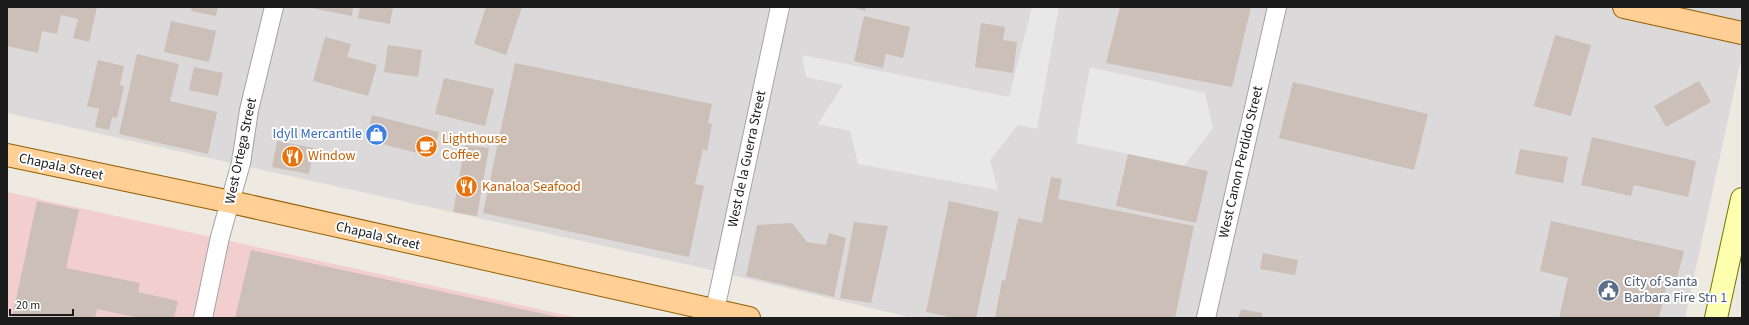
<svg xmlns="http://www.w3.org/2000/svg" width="1749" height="325" font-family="'Source Sans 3',sans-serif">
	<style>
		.residential { fill: #dbd9d9 }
		.commercial { fill: #f2cfce }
		.parking { fill: #e8e8e8 }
		.building { fill: #cbbfb7 }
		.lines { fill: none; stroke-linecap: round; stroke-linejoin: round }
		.minor-casing { stroke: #a3a3a3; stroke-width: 20 }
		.secondary-casing { stroke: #6d7700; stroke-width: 24 }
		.primary-casing { stroke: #955f00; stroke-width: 24 }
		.minor { stroke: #fff; stroke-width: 18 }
		.secondary { stroke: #fdffaf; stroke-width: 22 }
		.primary { stroke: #ffcf96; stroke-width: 22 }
		.labels { text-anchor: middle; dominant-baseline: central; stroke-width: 4; stroke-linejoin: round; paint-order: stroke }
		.shop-label { font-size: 14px; fill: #366cbe; stroke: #fff; text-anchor: end }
		.food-label { font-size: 14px; fill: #c56008; stroke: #fff; text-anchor: start }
		.street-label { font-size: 14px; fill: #1c1c1c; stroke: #fff }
		.service-label { font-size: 14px; fill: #4e5e75; stroke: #fff; text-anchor: start }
	</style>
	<rect width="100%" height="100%" fill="#efeae1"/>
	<path class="residential" d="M7,7H1742V55L1685,318H913L685,264L7,113Z"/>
	<path class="commercial" d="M7,192L579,318H7Z"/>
	<g class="parking">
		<path d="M1032,7H1059L1037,129L1018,125L990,160L998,190L858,164L850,131L818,124L843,85L806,77L802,55L1009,97Z"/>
		<path d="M1090,67L1205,93L1213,128L1184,166L1076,143Z"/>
	</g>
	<g class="building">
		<path d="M7,7H97L89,42L73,38L78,19L61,15L57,34L42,31L38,53L7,46Z"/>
		<path d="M192,7H218L216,16L191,11Z"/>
		<path d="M313,7H353L352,16L312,8Z"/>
		<path d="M360,7H393L390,24L358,18Z"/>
		<path d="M486,7H522L506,55L474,44Z"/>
		<path d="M852,7H866L865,11Z"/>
		<path d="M1120,7H1251L1232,87L1106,63Z"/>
		<path d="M864,16L910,27L903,58L886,54L883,68L854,61Z"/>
		<path d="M171,21L216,31L209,62L164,52Z"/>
		<path d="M981,23L1005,27L1003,40L1017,42L1013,73L975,67Z"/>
		<path d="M1555,35L1591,45L1571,116L1534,106Z"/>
		<path d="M325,37L351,44L347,57L377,65L368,96L313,81Z"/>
		<path d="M388,45L422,50L418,77L384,72Z"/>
		<path d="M137,54L179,64L170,101L217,112L208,154L119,134Z"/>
		<path d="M98,60L124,66L120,85L124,86L117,118L112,117L109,130L95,127L99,109L87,106Z"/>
		<path d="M515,63L712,104L708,123L712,124L707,151L703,149L695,184L704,186L689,257L483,213Z"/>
		<path d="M194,67L223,73L218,96L189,90Z"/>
		<path d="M444,78L494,89L485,126L435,114Z"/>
		<path d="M1699,81L1711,102L1666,127L1654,106Z"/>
		<path d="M1293,82L1428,114L1414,170L1279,138Z"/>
		<path d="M372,115L439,132L433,157L366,140Z"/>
		<path d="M1592,137L1696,161L1688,197L1634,185L1631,196L1581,185Z"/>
		<path d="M277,141L314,148L309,174L272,167Z"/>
		<path d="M465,145L489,148L477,216L453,212Z"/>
		<path d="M1520,149L1568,157L1563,183L1515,174Z"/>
		<path d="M1128,154L1208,171L1196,223L1116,206Z"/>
		<path d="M1051,177L1062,179L1058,199L1194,226L1175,318H995L1002,280L1005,281L1018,218L1042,223Z"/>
		<path d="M37,201L79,210L66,268L140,283L138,292L178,301L174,318H140L97,309L95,318H12Z"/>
		<path d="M949,201L999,212L976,318H954L926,312Z"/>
		<path d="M1551,221L1684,251L1677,278L1669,276L1659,318H1559L1568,278L1540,271Z"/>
		<path d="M854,222L888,226L871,303L840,298Z"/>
		<path d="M792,223L807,242L826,245L829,233L846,238L834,297L746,276L757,225Z"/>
		<path d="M251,250L558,317V318H235Z"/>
		<path d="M1263,253L1298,260L1295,275L1260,269Z"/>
		<path d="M1241,309L1262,313L1263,318H1238Z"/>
	</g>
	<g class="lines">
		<defs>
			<g id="minor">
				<path d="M715,310L780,7"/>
				<path d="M203,318L220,237L241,163L249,110L274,7"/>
				<path d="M1206,318L1277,7"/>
			</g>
			<path id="secondary" d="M1716,318L1742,199"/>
			<g id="primary">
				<path d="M1624,7L1742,33"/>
				<path d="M7,155L231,202L749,318"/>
			</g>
		</defs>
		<use href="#minor" class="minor-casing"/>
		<use href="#secondary" class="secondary-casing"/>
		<use href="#primary" class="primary-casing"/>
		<use href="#minor" class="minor"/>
		<use href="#secondary" class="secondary"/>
		<use href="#primary" class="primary"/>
	</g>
	<defs>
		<symbol id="shop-disc" viewBox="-11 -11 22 22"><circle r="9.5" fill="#3f7fe0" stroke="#fff"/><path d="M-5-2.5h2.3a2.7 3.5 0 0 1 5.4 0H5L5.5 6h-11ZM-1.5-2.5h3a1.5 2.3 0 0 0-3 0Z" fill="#fff"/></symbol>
		<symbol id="cafe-disc" viewBox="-11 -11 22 22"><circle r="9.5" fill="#e8710a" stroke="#fff"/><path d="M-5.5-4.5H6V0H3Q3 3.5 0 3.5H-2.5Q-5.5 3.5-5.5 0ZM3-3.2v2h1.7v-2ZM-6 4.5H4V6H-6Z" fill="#fff"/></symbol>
		<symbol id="restaurant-disc" viewBox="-11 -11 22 22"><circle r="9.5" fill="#e8710a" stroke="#fff"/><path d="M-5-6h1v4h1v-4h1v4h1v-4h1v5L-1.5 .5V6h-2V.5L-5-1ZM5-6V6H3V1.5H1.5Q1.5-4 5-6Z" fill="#fff"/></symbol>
		<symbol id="civic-disc" viewBox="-11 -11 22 22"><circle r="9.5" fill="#5c6f8a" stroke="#fff"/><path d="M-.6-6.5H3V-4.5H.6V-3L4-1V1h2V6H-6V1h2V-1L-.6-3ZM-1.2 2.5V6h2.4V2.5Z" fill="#fff"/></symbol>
	</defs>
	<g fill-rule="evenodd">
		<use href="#shop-disc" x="364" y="122" width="25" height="25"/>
		<use href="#cafe-disc" x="414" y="134" width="25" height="25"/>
		<use href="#restaurant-disc" x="280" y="144" width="25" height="25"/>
		<use href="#restaurant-disc" x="454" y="174" width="25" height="25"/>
		<use href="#civic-disc" x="1596" y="278" width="25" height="25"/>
	</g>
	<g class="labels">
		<g class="shop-label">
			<text x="362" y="134">Idyll Mercantile</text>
		</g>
		<g class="food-label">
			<text x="442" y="139">Lighthouse<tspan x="442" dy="16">Coffee</tspan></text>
			<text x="308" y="156">Window</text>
			<text x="482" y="187">Kanaloa Seafood</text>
		</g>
		<g class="street-label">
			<text transform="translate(241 151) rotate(-78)">West Ortega Street</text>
			<text transform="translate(747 159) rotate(-78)">West de la Guerra Street</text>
			<text transform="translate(1241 162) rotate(-77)">West Canon Perdido Street</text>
			<text transform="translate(61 167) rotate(12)">Chapala Street</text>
			<text transform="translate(378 236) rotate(13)">Chapala Street</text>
		</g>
		<g class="service-label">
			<text x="1624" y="282">City of Santa<tspan x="1624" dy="16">Barbara Fire Stn 1</tspan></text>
		</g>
	</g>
	<rect width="1749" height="325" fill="none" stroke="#1c1c1c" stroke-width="16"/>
	<path d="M10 309v6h63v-6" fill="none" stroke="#1c1c1c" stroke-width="2"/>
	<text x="16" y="309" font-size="12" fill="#1c1c1c" stroke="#ffffff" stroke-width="3" paint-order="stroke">20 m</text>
</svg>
